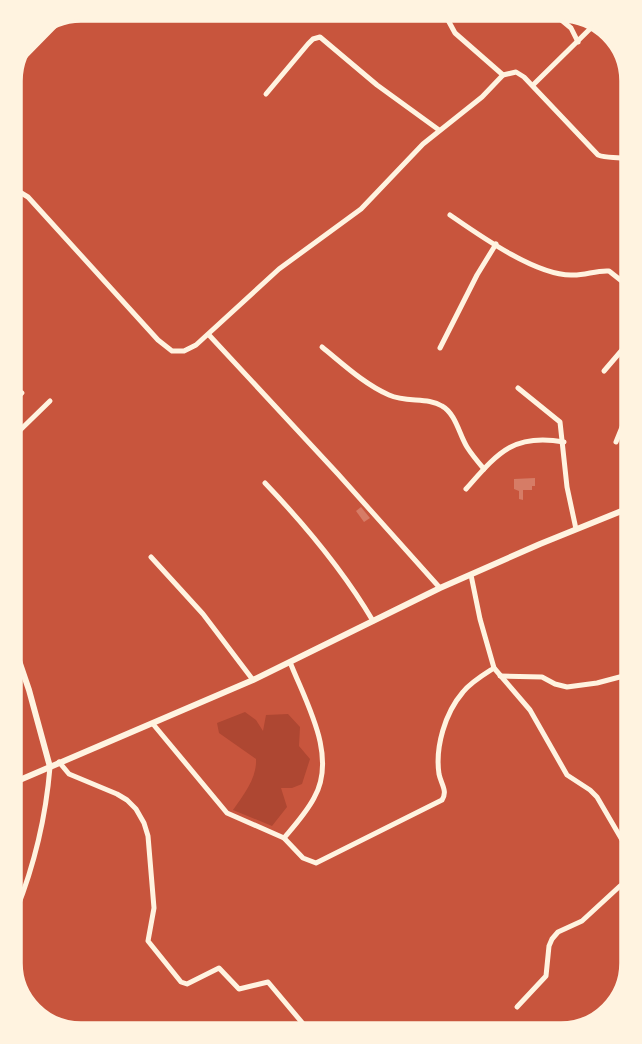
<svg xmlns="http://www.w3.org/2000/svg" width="642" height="1044" font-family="'Zilla Slab',serif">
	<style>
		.green { fill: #ae4732 }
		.building { fill: #d67c66 }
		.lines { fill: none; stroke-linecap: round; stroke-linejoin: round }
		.minor { stroke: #fff3e0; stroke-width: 5 }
		.tertiary { stroke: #fff3e0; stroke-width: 6 }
		.rim { fill: none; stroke: #fff3e0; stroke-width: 3.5 }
	</style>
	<rect width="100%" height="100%" fill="#c8553d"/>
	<path class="green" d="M245,712L256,720L263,731L266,715L288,714L300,727L299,746L310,759L302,784L292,788H281L287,807L272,826L233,810C244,794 257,778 256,759L219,733L217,723Z"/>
	<g class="building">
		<path d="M535,478V486H532V490H523V500L519,499V491L514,489V479Z"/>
		<path d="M361,507L370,518L364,522L356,511Z"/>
	</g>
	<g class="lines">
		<g class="minor">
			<path d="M442,9L455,33L503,75"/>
			<path d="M548,9L571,28L578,42"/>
			<path d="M533,85L599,20"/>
			<path d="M266,94L308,44L313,39L320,37L377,85L439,130"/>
			<path d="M10,191H18L28,197L158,340L172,351H184L196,345L279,269L361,209L423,144L482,97L503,75L516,72L524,77L598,155C608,159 616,156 627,159"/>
			<path d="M450,215C479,235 535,275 571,275C584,276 596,270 609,271L628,286"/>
			<path d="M209,335L338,474L440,588"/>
			<path d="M322,347C343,364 364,384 389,395C406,403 428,397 442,406C456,414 459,434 467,447C472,455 478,462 484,469"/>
			<path d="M440,348L477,275L496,244"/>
			<path d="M604,371L628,343"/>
			<path d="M518,388L560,422L567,487L576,529"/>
			<path d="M12,402L22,393"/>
			<path d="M12,438L50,401"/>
			<path d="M616,442L629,410"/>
			<path d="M265,483C306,526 343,570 373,621"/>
			<path d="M466,489C498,453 513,433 564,442"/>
			<path d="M151,557L203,614L253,680"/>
			<path d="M471,575L480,619L494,668L530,710L567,775L590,790L597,797L632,857"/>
			<path d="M500,676L542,677L555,684L567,687L597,683L631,674"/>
			<path d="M153,724L227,813L284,838L303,858L316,863L442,800C448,791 441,784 439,774C435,747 445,713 463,692C471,682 483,675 494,668"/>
			<path d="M59,762L69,774L117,794L127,800L136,809L144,823L148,836L154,908L148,941L181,982L187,984L219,968L239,989L268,982L310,1032"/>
			<path d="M284,838C295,825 306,813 314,798C338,756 306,703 290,662"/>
			<path d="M16,911C34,866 46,815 50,767"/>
			<path d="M517,1007L546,976L549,946L552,939L558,932L582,921L620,886L632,878"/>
		</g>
		<g class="tertiary">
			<path d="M12,69L65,15"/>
			<path d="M14,646L29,690L50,767"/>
			<path d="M15,782L253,680L440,588L540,544L629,508"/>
		</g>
	</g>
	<path d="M0 0H642V1044H0ZM81 21H561A60 60 0 0 1 621 81V963A60 60 0 0 1 561 1023H81A60 60 0 0 1 21 963V81A60 60 0 0 1 81 21Z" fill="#fff3e0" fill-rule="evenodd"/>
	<path class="rim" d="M81 21H561A60 60 0 0 1 621 81V963A60 60 0 0 1 561 1023H81A60 60 0 0 1 21 963V81A60 60 0 0 1 81 21Z"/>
</svg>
